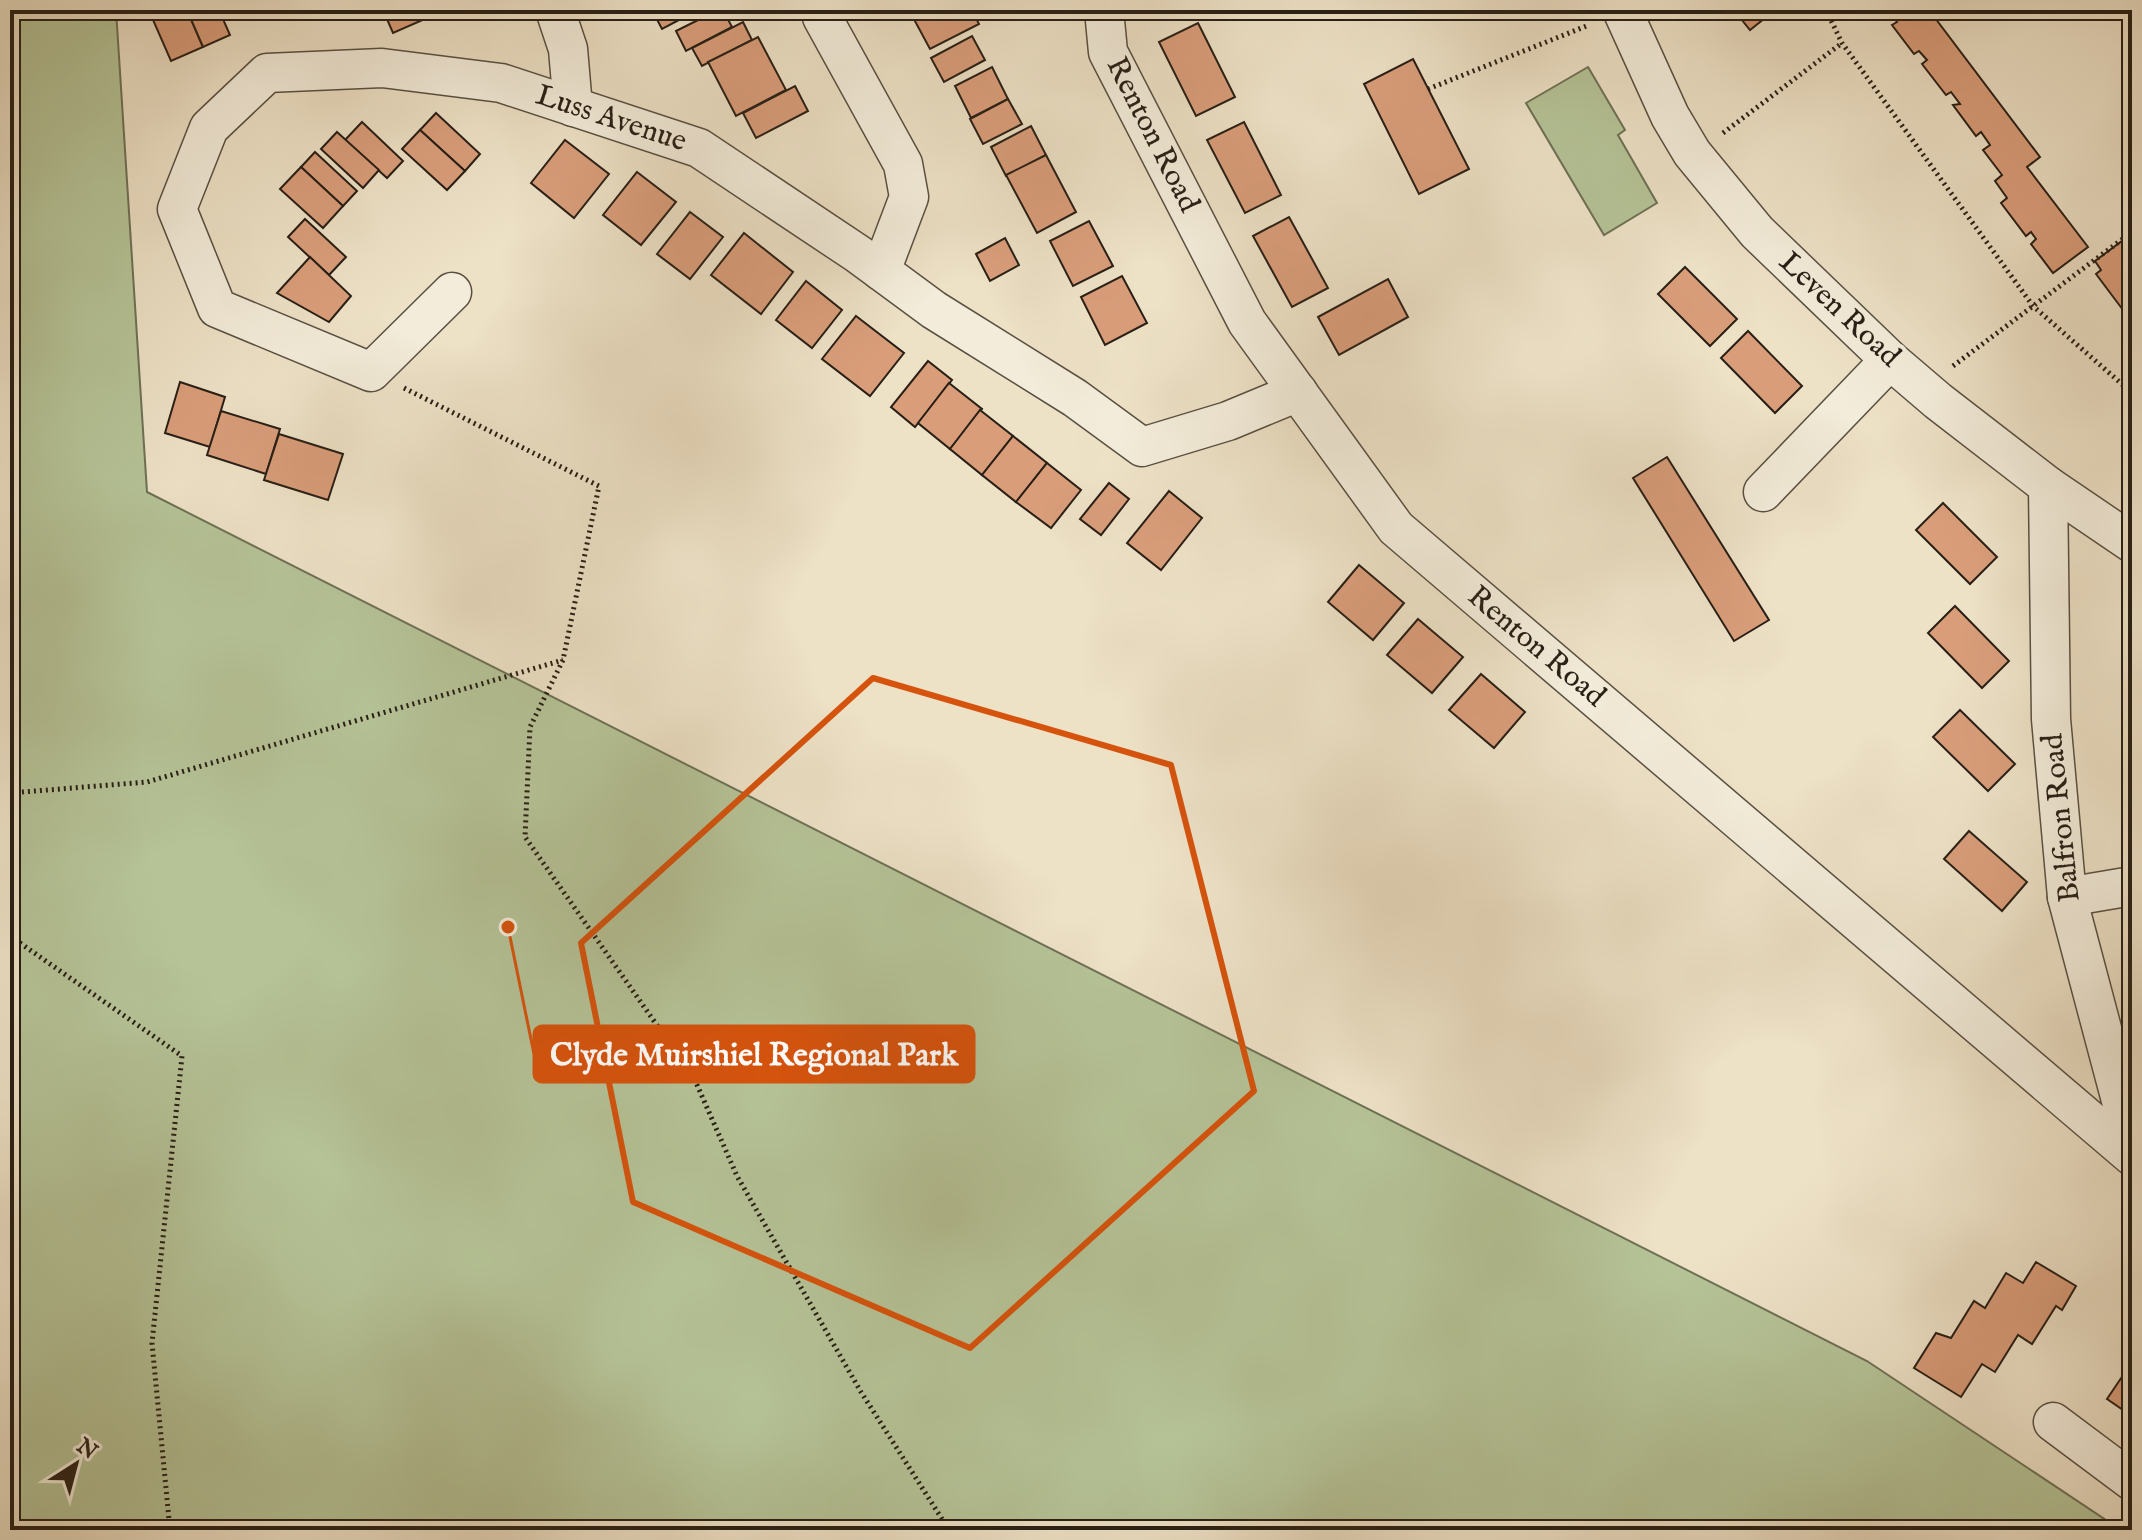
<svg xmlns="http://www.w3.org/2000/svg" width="2142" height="1540" font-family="'IM FELL English',serif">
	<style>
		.green { fill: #b5c397; stroke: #6e7156; stroke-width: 2 }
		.building { fill: #d99d7a; stroke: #281f16; stroke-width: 2 }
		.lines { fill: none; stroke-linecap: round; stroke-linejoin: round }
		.street-casing { stroke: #595042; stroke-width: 41 }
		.path { stroke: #281f16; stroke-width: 5; stroke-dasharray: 2 4; stroke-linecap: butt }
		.street { stroke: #f3ecda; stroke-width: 38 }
		.marked { fill: none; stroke: #d5530d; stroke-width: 6; stroke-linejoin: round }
		.labels { text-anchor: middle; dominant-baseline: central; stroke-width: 8; stroke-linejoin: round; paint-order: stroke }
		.street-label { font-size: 30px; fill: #281f16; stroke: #f3ecda }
		.leader { fill: none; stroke: #d5530d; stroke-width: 3 }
		.callout-dot { fill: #d5530d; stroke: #f3ecda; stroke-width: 3 }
		.callout { fill: #d5530d; stroke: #d5530d; stroke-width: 3 }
		.callout-label { font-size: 32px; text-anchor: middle; font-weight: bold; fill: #fff }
	</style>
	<rect width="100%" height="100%" fill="#ede1c6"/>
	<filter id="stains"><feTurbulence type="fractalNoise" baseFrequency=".0025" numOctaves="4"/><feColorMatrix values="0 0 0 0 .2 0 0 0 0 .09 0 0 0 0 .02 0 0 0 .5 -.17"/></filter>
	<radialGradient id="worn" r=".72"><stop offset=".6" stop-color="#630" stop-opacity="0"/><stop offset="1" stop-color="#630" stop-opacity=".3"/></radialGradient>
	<g class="green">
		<path d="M10,10H116L147,492L1867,1361L2121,1530H10Z"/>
		<path d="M1588,67L1625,130L1618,135L1657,203L1604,235L1526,103Z"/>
	</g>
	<g class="building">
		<path d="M156,10H187L203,47L171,61L150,13Z"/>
		<path d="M187,10H219L230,35L203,47Z"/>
		<path d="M383,10H443V11L393,33Z"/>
		<path d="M652,10H698L662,29Z"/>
		<path d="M718,10H723L732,27L686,51L676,31Z"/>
		<path d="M909,10H972L979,24L930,49Z"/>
		<path d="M1734,10H1775L1750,30Z"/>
		<path d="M1888,10H1929L2040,157L2027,167L2088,247L2053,273L2031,244L2036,239L2031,232L2026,236L2001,203L2007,198L1995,181L2002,175L1983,150L1990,145L1981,132L1976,136L1953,105L1960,104L1951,92L1946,95L1922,64L1927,60L1919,51L1914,54L1892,25L1897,22Z"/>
		<path d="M743,22L752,40L702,66L692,48Z"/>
		<path d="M1198,23L1235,97L1196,116L1159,42Z"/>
		<path d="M972,36L985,60L944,82L931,58Z"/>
		<path d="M758,37L786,90L736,116L708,62Z"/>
		<path d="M1413,59L1469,169L1419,194L1364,84Z"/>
		<path d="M992,67L1008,99L971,118L955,86Z"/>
		<path d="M795,86L808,111L756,138L743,113Z"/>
		<path d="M1008,99L1022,124L983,144L970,119Z"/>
		<path d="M436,113L480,154L465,171L420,130Z"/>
		<path d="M362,122L403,161L387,178L345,140Z"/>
		<path d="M1244,122L1281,195L1245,213L1207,140Z"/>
		<path d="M1031,126L1046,155L1006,176L991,147Z"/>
		<path d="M420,130L465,171L447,190L402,149Z"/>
		<path d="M337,132L379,170L363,188L321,149Z"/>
		<path d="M565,140L609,174L574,218L531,183Z"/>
		<path d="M315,152L357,191L343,206L301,167Z"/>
		<path d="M1046,155L1076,212L1037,233L1006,175Z"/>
		<path d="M301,167L343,206L323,228L280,189Z"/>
		<path d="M637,172L676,202L641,245L603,215Z"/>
		<path d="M690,212L723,237L690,279L657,254Z"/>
		<path d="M1289,217L1328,288L1292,307L1253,236Z"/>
		<path d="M305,219L346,257L329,275L288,237Z"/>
		<path d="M1089,221L1113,266L1073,286L1050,241Z"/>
		<path d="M744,233L793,272L761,314L711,275Z"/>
		<path d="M1005,238L1019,265L990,281L976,254Z"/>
		<path d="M2122,241L2132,254V323L2126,315L2130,312L2126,308L2123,310L2096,274L2101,270L2095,261Z"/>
		<path d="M310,257L351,296L329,322L277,293Z"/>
		<path d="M1685,267L1737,319L1710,346L1658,294Z"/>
		<path d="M1122,276L1147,323L1105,345L1081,297Z"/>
		<path d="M1388,279L1408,317L1339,355L1318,317Z"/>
		<path d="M806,281L842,310L812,348L776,320Z"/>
		<path d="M856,316L904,353L870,396L822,359Z"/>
		<path d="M1748,331L1802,386L1775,413L1721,358Z"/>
		<path d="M928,361L952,380L915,427L891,407Z"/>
		<path d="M180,382L225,397L210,447L165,433Z"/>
		<path d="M949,383L982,409L950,449L918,423Z"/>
		<path d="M980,410L1013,436L982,475L950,449Z"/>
		<path d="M221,411L280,429L266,474L207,455Z"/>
		<path d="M279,434L343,454L328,500L264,480Z"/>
		<path d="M1013,436L1047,463L1016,502L982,475Z"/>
		<path d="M1667,457L1769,620L1734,641L1633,478Z"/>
		<path d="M1047,463L1081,490L1051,528L1016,502Z"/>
		<path d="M1109,483L1129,499L1101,535L1080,519Z"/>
		<path d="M1169,491L1202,518L1161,570L1127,543Z"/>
		<path d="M1943,503L1997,557L1970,584L1916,530Z"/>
		<path d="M1359,565L1404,603L1373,640L1328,602Z"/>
		<path d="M1955,606L2009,661L1982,688L1928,633Z"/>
		<path d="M1418,619L1463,657L1432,693L1387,655Z"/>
		<path d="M1481,674L1525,712L1494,748L1449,710Z"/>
		<path d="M1960,710L2015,764L1988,791L1933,737Z"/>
		<path d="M1969,831L2027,882L2002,911L1944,859Z"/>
		<path d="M2036,1262L2076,1286L2062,1310L2056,1306L2032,1344L2018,1335L1995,1372L1982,1364L1961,1397L1914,1368L1936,1333L1951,1338L1974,1301L1985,1308L2006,1273L2023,1283Z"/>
		<path d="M2132,1362V1416L2107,1399Z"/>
	</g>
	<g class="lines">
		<defs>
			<g id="street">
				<path d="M555,10L568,49L573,107"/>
				<path d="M1104,10L1108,52L1247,322L1396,528L2132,1156"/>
				<path d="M1622,10L1670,116L1692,153L1757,232L1890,360L1938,401L2048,486L2132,543"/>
				<path d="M822,17L903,164L909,197L881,271"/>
				<path d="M452,292L371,372L217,308L177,209L209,128L267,73L382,68L501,83L699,148L858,254L934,310L1075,398L1142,447L1228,421L1298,392"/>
				<path d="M2048,486L2051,719L2067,897L2132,1142"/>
				<path d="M1763,492L1890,360"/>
				<path d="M2067,897L2132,886"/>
				<path d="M2053,1422L2132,1481"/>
			</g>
		</defs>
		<use href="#street" class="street-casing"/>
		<g class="path">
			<path d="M1826,10L1842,43L2033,306L2132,393"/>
			<path d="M1428,89L1589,25"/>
			<path d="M1723,133L1842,43"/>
			<path d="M1953,366L2132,232"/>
			<path d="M404,388L599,486L563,660L530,727L525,837L694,1078L737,1176L861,1392L949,1530"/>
			<path d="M10,793L147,782L563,660"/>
			<path d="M10,936L182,1056L152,1343L170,1530"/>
		</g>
		<use href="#street" class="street"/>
	</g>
	<path class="marked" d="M873,678L1171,765L1254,1091L970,1348L633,1202L581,943Z"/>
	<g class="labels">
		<g class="street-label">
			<text transform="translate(611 119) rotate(18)">Luss Avenue</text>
			<text transform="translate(1152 135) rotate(63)">Renton Road</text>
			<text transform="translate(1839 310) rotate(43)">Leven Road</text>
			<text transform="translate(1536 647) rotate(40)">Renton Road</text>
			<text transform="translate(2062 818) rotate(-96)">Balfron Road</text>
		</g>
	</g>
	<path class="leader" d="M508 927L534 1054"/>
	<circle class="callout-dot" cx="508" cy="927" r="8"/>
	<rect class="callout" x="534" y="1026" width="440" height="56" rx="8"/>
	<g class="callout-label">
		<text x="754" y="1065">Clyde Muirshiel Regional Park</text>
	</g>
	<rect width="2142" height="1540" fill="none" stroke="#ede1c6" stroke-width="40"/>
	<rect x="12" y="12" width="2118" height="1516" fill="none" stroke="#281f16" stroke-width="4"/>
	<rect x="20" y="20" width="2102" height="1500" fill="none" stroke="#281f16" stroke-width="2"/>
	<g transform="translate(76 1464) rotate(36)" stroke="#f3ecda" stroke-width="6" paint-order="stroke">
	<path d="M0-6L14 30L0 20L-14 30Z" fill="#281f16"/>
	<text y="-12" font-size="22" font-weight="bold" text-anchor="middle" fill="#281f16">N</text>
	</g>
	<rect width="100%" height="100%" filter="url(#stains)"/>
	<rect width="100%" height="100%" fill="url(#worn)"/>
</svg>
